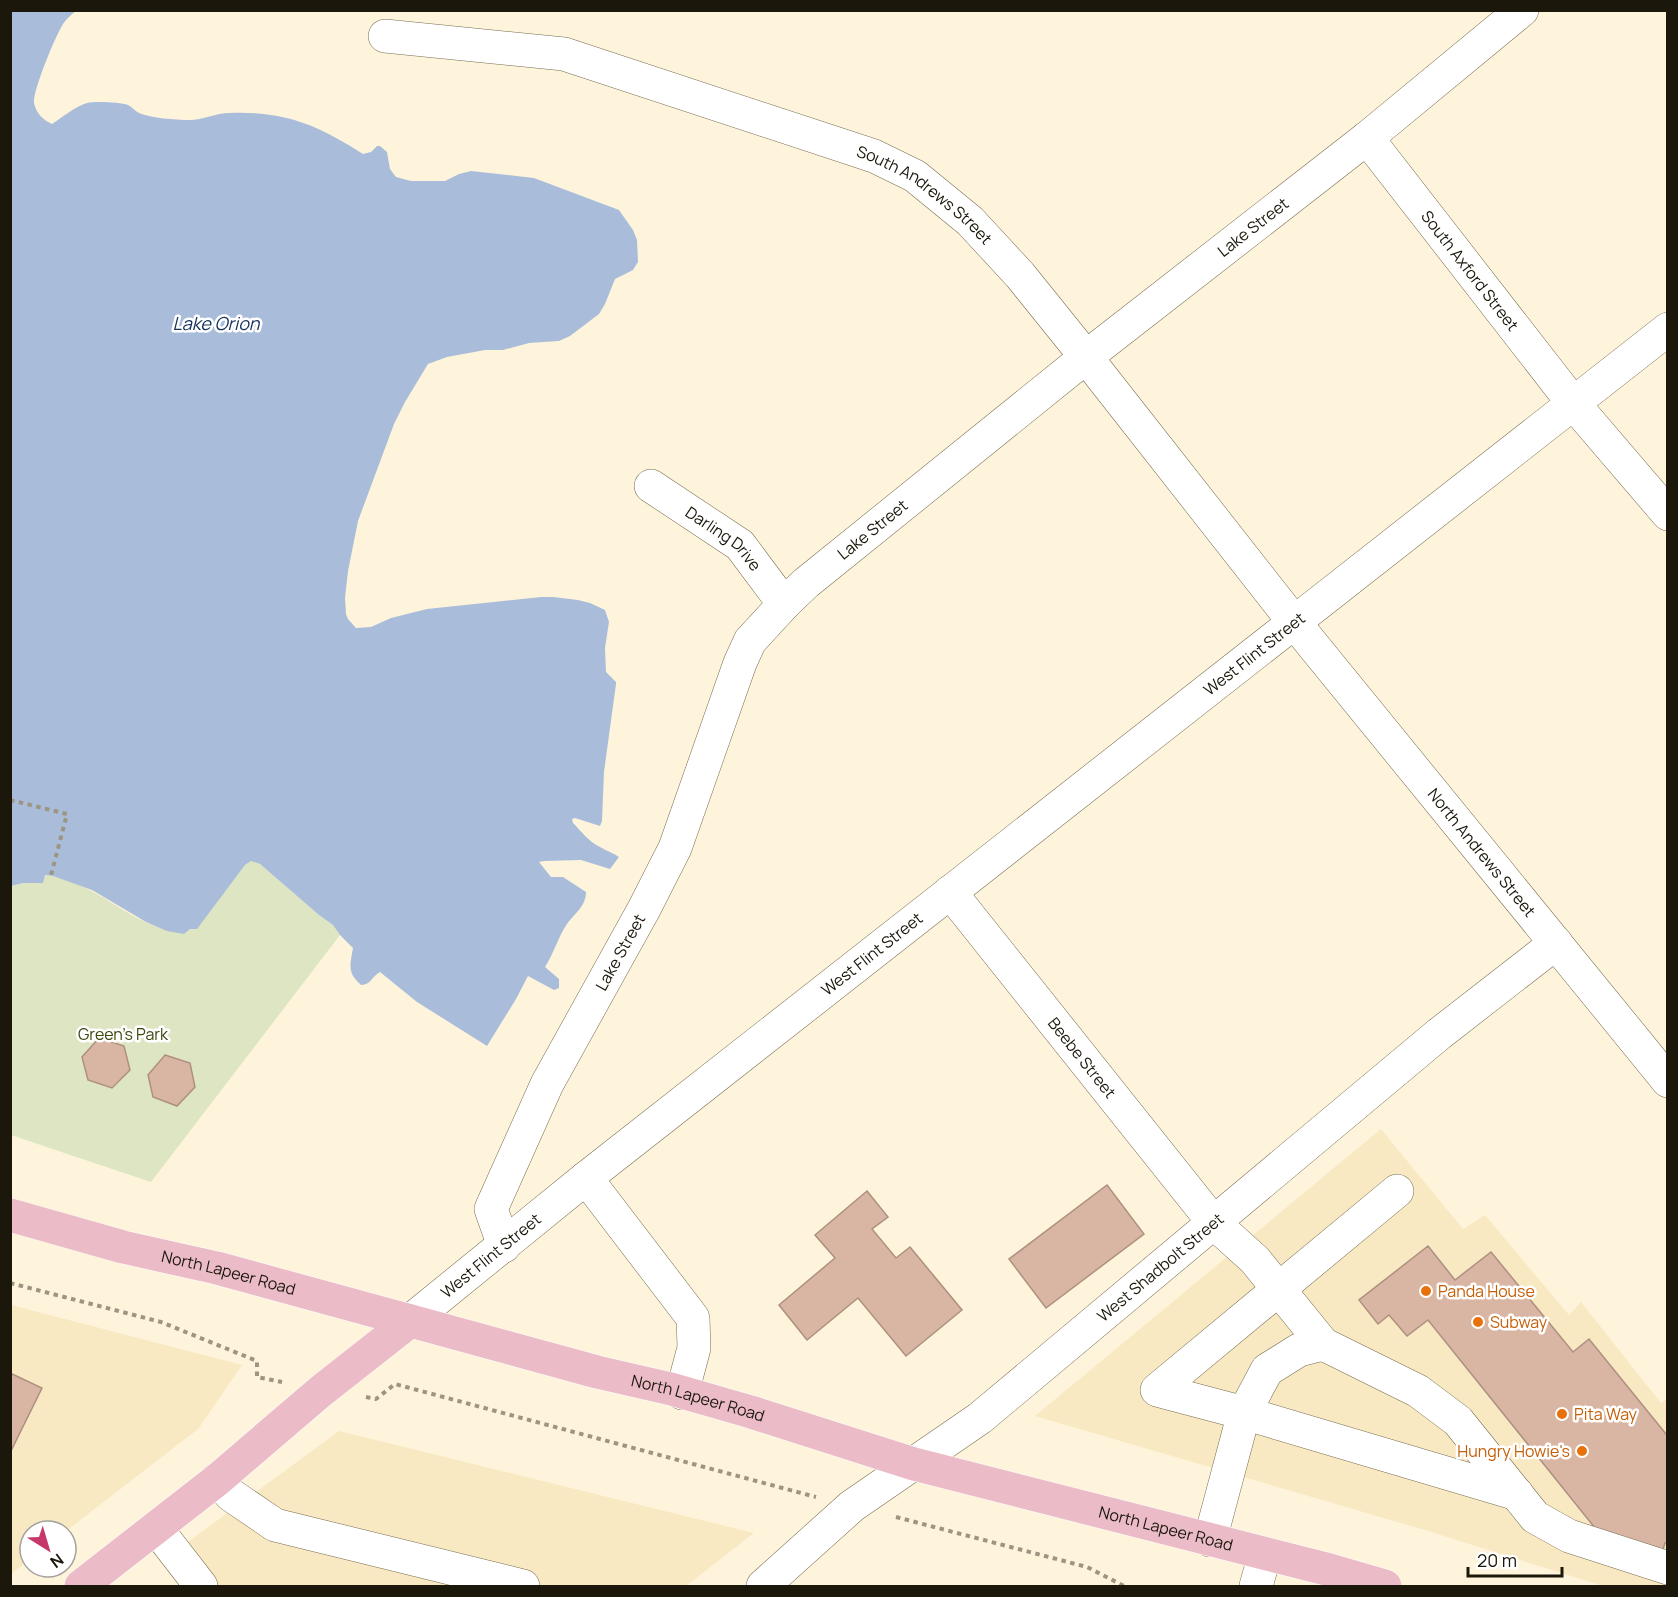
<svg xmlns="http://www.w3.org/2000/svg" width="1678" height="1597" font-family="Manrope,sans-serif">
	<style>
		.built { fill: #f8e9c2 }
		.green { fill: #dee5c2 }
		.water { fill: #a9bddb }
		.building { fill: #d9b5a4; stroke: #ae9081; stroke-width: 1.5 }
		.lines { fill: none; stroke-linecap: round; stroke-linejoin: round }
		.minor-casing { stroke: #786d51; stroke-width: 34 }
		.major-casing { stroke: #fff; stroke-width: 34 }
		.path { stroke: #9d9582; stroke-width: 4; stroke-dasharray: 4.5 4.5; stroke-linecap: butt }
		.minor { stroke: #fff; stroke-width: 33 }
		.major { stroke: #ebbcc8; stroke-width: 33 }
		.food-dot { fill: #e8710a; stroke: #fff; stroke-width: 2 }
		.labels { text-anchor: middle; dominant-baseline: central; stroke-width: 5; stroke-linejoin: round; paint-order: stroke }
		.street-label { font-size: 16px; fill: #1b170b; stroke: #fff }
		.park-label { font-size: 16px; fill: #40470e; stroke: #fff }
		.food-label { font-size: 16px; fill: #c56008; stroke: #fff; text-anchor: start }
		.water-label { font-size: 18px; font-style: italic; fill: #17335a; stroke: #fff }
	</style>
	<rect width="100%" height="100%" fill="#fef4db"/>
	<g class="built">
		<path d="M1381,1129L1463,1229L1485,1215L1569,1315L1581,1302L1661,1403L1667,1399V1586H1603L1428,1531L1035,1416Z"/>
		<path d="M11,1305L242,1365L198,1429L66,1531H30V1559L11,1574Z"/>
		<path d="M339,1431L754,1533L686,1586H182L162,1561Z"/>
	</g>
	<path class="green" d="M251,861L260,864L319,915L333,925L340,935L151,1182L11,1135L10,886L23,883H42L45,875C84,879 113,907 147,923C160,928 171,930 184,934L225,891L245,865Z"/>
	<path class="water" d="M10,11H76C71,15 66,19 63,24C55,37 33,90 34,103C36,113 43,120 52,124C63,117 74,107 87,103C95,101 120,102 128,105C132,107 135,111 139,113C151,118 176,120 189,120C203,120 216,113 230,113C285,111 318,125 363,154L371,152L377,146H380L387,152L390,169L396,177L411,181H445L459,174L471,171L534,178L619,210L633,230L637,240L638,262L633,270L615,279L605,304L599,314L570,336L559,341L529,343L503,350H485L447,357L428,364L405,402L394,424L358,521L348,571L345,598L346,614L348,619L356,628L371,627L391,618L427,609L541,597H553L578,600L590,603L605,610L609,622L605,648L606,672L616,682V684L604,772L602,821L600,826L575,818L572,819L573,823C581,831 589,842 600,847C607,851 613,853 619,857L610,869L581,860L544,861L539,862L551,877H563L586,892C586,906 575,913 567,924C558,937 554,953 545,967L559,979V988L554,990L528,976L516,999L487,1046L417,1002L380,972C372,976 371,985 361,985C347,973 350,965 353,948L340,935L333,925L319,915L260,864L251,861L245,865L197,929H190L184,934L167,931L146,922L92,890L53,876L45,875L43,883H23L11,886Z"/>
	<g class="building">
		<path d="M99,1038L124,1046L130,1070L112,1088L88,1080L82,1057Z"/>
		<path d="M165,1055L190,1063L195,1087L177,1106L153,1097L148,1075Z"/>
		<path d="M1107,1185L1144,1234L1046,1308L1009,1259Z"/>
		<path d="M867,1191L888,1217L872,1229L896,1258L910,1247L962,1310L906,1356L858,1298L807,1340L779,1305L835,1258L815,1235Z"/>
		<path d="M1428,1246L1455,1280L1491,1252L1573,1352L1589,1339L1666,1434L1668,1433V1544L1665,1543L1662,1553L1595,1528L1428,1320L1407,1336L1389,1315L1378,1324L1359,1300Z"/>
		<path d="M10,1373L42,1388L10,1453Z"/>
	</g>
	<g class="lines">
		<defs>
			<g id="minor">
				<path id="s1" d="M385,36L564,54L874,156L915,176L970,221L1020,275L1086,357L1294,622L1668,1081"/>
				<path id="s2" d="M1367,138L1573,403L1668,514"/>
				<path id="s3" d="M651,486L740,545L784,604"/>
				<path id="s4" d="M950,892L1214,1223L1255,1260L1323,1344L1418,1391L1458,1421L1535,1517L1569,1536L1668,1568"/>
				<path d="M586,1178L693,1318L694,1348L682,1393"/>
				<path d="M1397,1191L1157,1390L1244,1413L1517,1494"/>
				<path id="s5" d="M504,1246L491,1209L547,1084L644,909L675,848L740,663L750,641L784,604L806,583L1086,357L1367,138L1522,10"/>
				<path id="s6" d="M410,1321L586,1178L1668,329"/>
				<path d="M217,1480L231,1495L275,1525L523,1586"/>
				<path d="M156,1528L201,1586"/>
				<path d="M1210,1540L1244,1413L1267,1370L1299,1350L1323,1344"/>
				<path id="s7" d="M763,1586L852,1506L980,1418L1439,1034L1556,943"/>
				<path d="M1256,1586L1265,1554"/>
			</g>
			<g id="major">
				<path id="s8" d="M10,1215L123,1247L217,1268L597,1372L671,1389L751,1412L914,1464L1330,1570L1385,1586"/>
				<path d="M81,1586L217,1480L321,1391L410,1321"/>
			</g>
		</defs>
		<use href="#minor" class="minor-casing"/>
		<use href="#major" class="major-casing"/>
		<g class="path">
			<path d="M10,800L67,814L50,879"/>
			<path d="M10,1283L161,1322L257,1361V1377L282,1382"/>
			<path d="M366,1397L376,1399L395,1384L816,1497"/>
			<path d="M896,1517L1087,1567L1124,1586"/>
		</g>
		<use href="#minor" class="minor"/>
		<use href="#major" class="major"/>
	</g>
	<g class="food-dot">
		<circle cx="1426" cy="1291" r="6"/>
		<circle cx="1478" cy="1322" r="6"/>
		<circle cx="1562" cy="1414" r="6"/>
		<circle cx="1582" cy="1451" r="6"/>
	</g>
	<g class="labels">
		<g class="street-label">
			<text stroke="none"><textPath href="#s1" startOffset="570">South Andrews Street</textPath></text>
			<text stroke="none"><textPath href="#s5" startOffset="1317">Lake Street</textPath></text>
			<text stroke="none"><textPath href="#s2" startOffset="168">South Axford Street</textPath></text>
			<text stroke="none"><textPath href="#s5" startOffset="831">Lake Street</textPath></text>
			<text stroke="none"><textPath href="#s3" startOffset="90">Darling Drive</textPath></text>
			<text stroke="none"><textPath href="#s6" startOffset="1076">West Flint Street</textPath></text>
			<text stroke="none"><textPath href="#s1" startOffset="1436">North Andrews Street</textPath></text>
			<text stroke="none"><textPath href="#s5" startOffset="327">Lake Street</textPath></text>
			<text stroke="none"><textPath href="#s6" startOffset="590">West Flint Street</textPath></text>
			<text stroke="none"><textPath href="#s4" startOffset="212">Beebe Street</textPath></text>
			<text stroke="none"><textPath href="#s6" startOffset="104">West Flint Street</textPath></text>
			<text stroke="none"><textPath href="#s7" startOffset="510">West Shadbolt Street</textPath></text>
			<text stroke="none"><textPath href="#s8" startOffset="226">North Lapeer Road</textPath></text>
			<text stroke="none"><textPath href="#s8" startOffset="712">North Lapeer Road</textPath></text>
			<text stroke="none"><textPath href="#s8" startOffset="1198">North Lapeer Road</textPath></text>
		</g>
		<g class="park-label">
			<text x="123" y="1034">Green's Park</text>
		</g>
		<g class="food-label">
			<text x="1438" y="1291">Panda House</text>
			<text x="1490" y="1322">Subway</text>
			<text x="1574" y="1414">Pita Way</text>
			<text x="1570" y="1451" text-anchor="end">Hungry Howie's</text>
		</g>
		<g class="water-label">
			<text x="216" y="323">Lake Orion</text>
		</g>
	</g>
	<rect width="1678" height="1597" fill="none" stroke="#1b170b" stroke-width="24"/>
	<g transform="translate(48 1549) rotate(143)"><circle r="28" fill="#ffffff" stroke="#a4a29d" stroke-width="1.5"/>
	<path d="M0-4.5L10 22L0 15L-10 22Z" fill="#c5396a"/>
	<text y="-9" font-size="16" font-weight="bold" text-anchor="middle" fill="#1b170b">N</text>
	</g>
	<path d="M1468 1567v9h94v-9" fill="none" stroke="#1b170b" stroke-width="3"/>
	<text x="1477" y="1567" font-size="18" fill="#1b170b" stroke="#ffffff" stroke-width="4.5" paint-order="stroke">20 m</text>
</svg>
